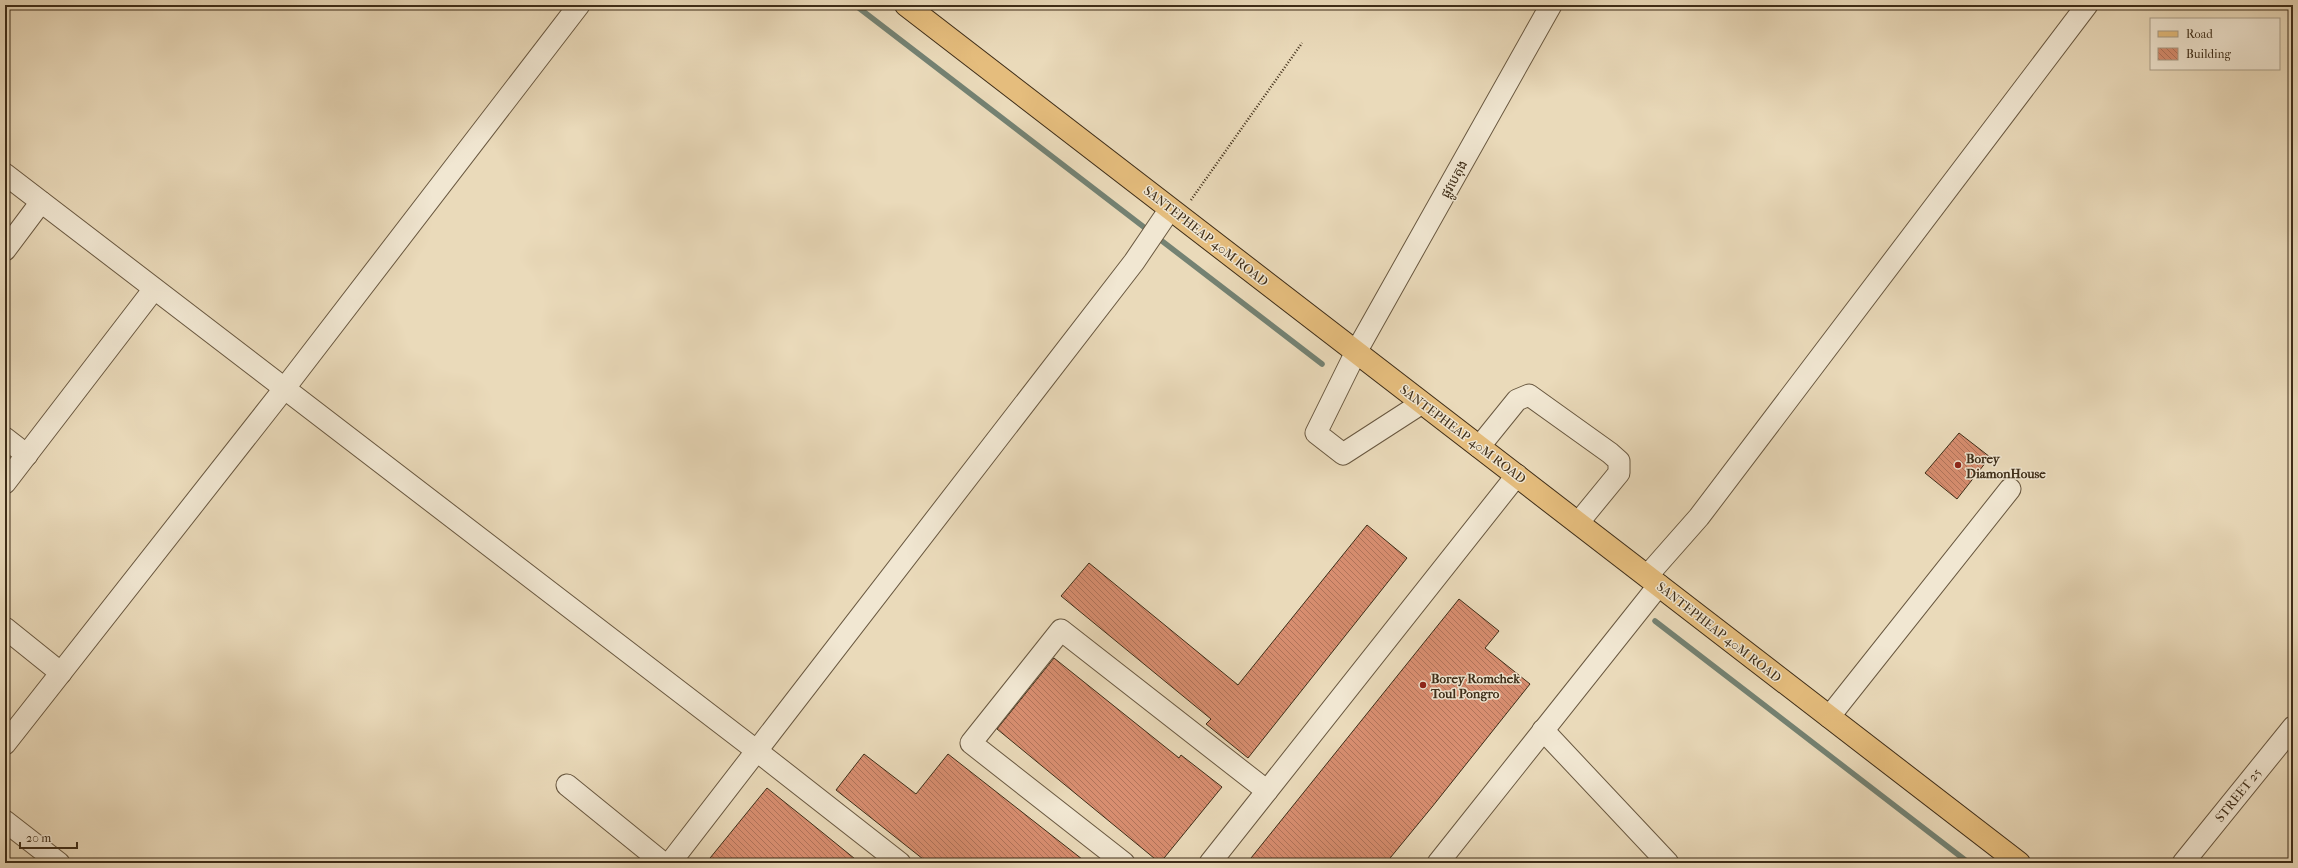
<svg xmlns="http://www.w3.org/2000/svg" width="2298" height="868" font-family="'IM FELL French Canon','Noto Sans Khmer',serif">
	<style>
		.lines { fill: none; stroke-linecap: round; stroke-linejoin: round }
		.stream { stroke: #748273; stroke-width: 5.5 }
		.building { fill: url(#building-back-hatch); stroke: #3e2d18 }
		.minor-casing { stroke: #695840; stroke-width: 23 }
		.major-casing { stroke: #3e2d18; stroke-width: 24 }
		.path { stroke: #3e2d18; stroke-width: 2.5; stroke-dasharray: 1 2; stroke-linecap: butt }
		.minor { stroke: #f1e7d2; stroke-width: 21 }
		.major { stroke: #e5bd7d; stroke-width: 22 }
		.poi-dot { fill: #8f2418; stroke: #f1e7d2; stroke-width: 1.5 }
		.labels { text-anchor: middle; dominant-baseline: central; stroke-width: 3; stroke-linejoin: round; paint-order: stroke }
		.street-label { font-size: 13px; fill: #3e2d18; stroke: #f1e7d2 }
		.poi-label { font-size: 13px; font-weight: bold; fill: #3e2d18; stroke: #f1e7d2; text-anchor: start }
	</style>
	<defs>
		<pattern id="building-back-hatch" width="6" height="6" patternUnits="userSpaceOnUse"><rect width="6" height="6" fill="#d88e70"/><path d="M-1 5l2 2M0 0l6 6M5-1l2 2" fill="none" stroke="#b1745b"/></pattern>
	</defs>
	<rect width="100%" height="100%" fill="#eadaba"/>
	<filter id="stains"><feTurbulence type="fractalNoise" baseFrequency=".005" numOctaves="4"/><feColorMatrix values="0 0 0 0 .2 0 0 0 0 .09 0 0 0 0 .02 0 0 0 .5 -.17"/></filter>
	<radialGradient id="worn" r=".72"><stop offset=".6" stop-color="#630" stop-opacity="0"/><stop offset="1" stop-color="#630" stop-opacity=".3"/></radialGradient>
	<g class="lines">
		<g class="stream">
			<path d="M855,5L1322,364"/>
			<path d="M1655,621L1969,863"/>
		</g>
	</g>
	<g class="building">
		<path d="M1959,433L1990,457L1957,499L1925,473Z"/>
		<path d="M1367,525L1407,558L1248,758L1206,724L1211,719L1061,596L1089,563L1238,685Z"/>
		<path d="M1459,599L1499,631L1485,648L1530,684L1432,807L1386,863H1247Z"/>
		<path d="M1054,658L1179,758L1181,755L1222,787L1160,863L997,729Z"/>
		<path d="M864,754L916,794L948,754L1087,863H928L836,790Z"/>
		<path d="M767,788L807,820L860,863H706Z"/>
	</g>
	<g class="lines">
		<defs>
			<g id="minor">
				<path d="M5,174L757,751L900,863"/>
				<path d="M5,250L41,202"/>
				<path d="M1422,403L1343,454L1316,433L1356,352L1551,5"/>
				<path d="M5,438L27,455"/>
				<path d="M1479,447L1517,400L1529,395L1610,453L1619,461V473L1578,523"/>
				<path d="M5,483L154,289"/>
				<path d="M1647,576L1699,517L2087,5"/>
				<path d="M5,628L61,673"/>
				<path d="M1829,717L2010,489"/>
				<path d="M1543,730L1668,863"/>
				<path d="M5,744L284,389L579,5"/>
				<path d="M567,785L663,863"/>
				<path d="M5,821L59,863"/>
				<path d="M670,863L1134,262L1170,209"/>
				<path d="M1124,863L971,743L1061,630L1267,791"/>
				<path d="M1210,863L1517,475"/>
				<path d="M1438,863L1659,585"/>
				<path d="M2183,863L2293,727"/>
			</g>
			<path id="major" d="M906,5L2019,863"/>
		</defs>
		<use href="#minor" class="minor-casing"/>
		<use href="#major" class="major-casing"/>
		<path class="path" d="M1191,200L1302,43"/>
		<use href="#minor" class="minor"/>
		<use href="#major" class="major"/>
	</g>
	<g class="poi-dot">
		<circle cx="1958" cy="465" r="4"/>
		<circle cx="1423" cy="685" r="4"/>
	</g>
	<g class="labels">
		<g class="street-label">
			<text transform="translate(1454 179) rotate(-61)">ផ្លូវបេតុង</text>
			<text transform="translate(1206 236) rotate(38)">SANTEPHEAP 40M ROAD</text>
			<text transform="translate(1463 434) rotate(37)">SANTEPHEAP 40M ROAD</text>
			<text transform="translate(1719 632) rotate(38)">SANTEPHEAP 40M ROAD</text>
			<text transform="translate(2238 795) rotate(-51)">STREET 25</text>
		</g>
		<g class="poi-label">
			<text x="1966" y="458">Borey<tspan x="1966" dy="15">DiamonHouse</tspan></text>
			<text x="1431" y="678">Borey Romchek<tspan x="1431" dy="15">Toul Pongro</tspan></text>
		</g>
	</g>
	<rect width="2298" height="868" fill="none" stroke="#eadaba" stroke-width="20"/>
	<rect x="6" y="6" width="2286" height="856" fill="none" stroke="#3e2d18" stroke-width="2"/>
	<rect x="10" y="10" width="2278" height="848" fill="none" stroke="#3e2d18"/>
	<rect x="2150" y="18" width="130" height="52" fill="#f1e7d2" stroke="#a99d88"/>
	<rect x="2158" y="31" width="20" height="6" fill="#e5bd7d" stroke="#a99d88"/>
	<text x="2186" y="38" font-size="12" fill="#3e2d18">Road</text>
	<rect x="2158" y="48" width="20" height="12" fill="url(#building-back-hatch)" stroke="#a99d88"/>
	<text x="2186" y="58" font-size="12" fill="#3e2d18">Building</text>
	<path d="M20 842v6h57v-6" fill="none" stroke="#3e2d18" stroke-width="2"/>
	<text x="26" y="842" font-size="12" fill="#3e2d18" stroke="#f1e7d2" stroke-width="3" paint-order="stroke">20 m</text>
	<rect width="100%" height="100%" filter="url(#stains)"/>
	<rect width="100%" height="100%" fill="url(#worn)"/>
</svg>
